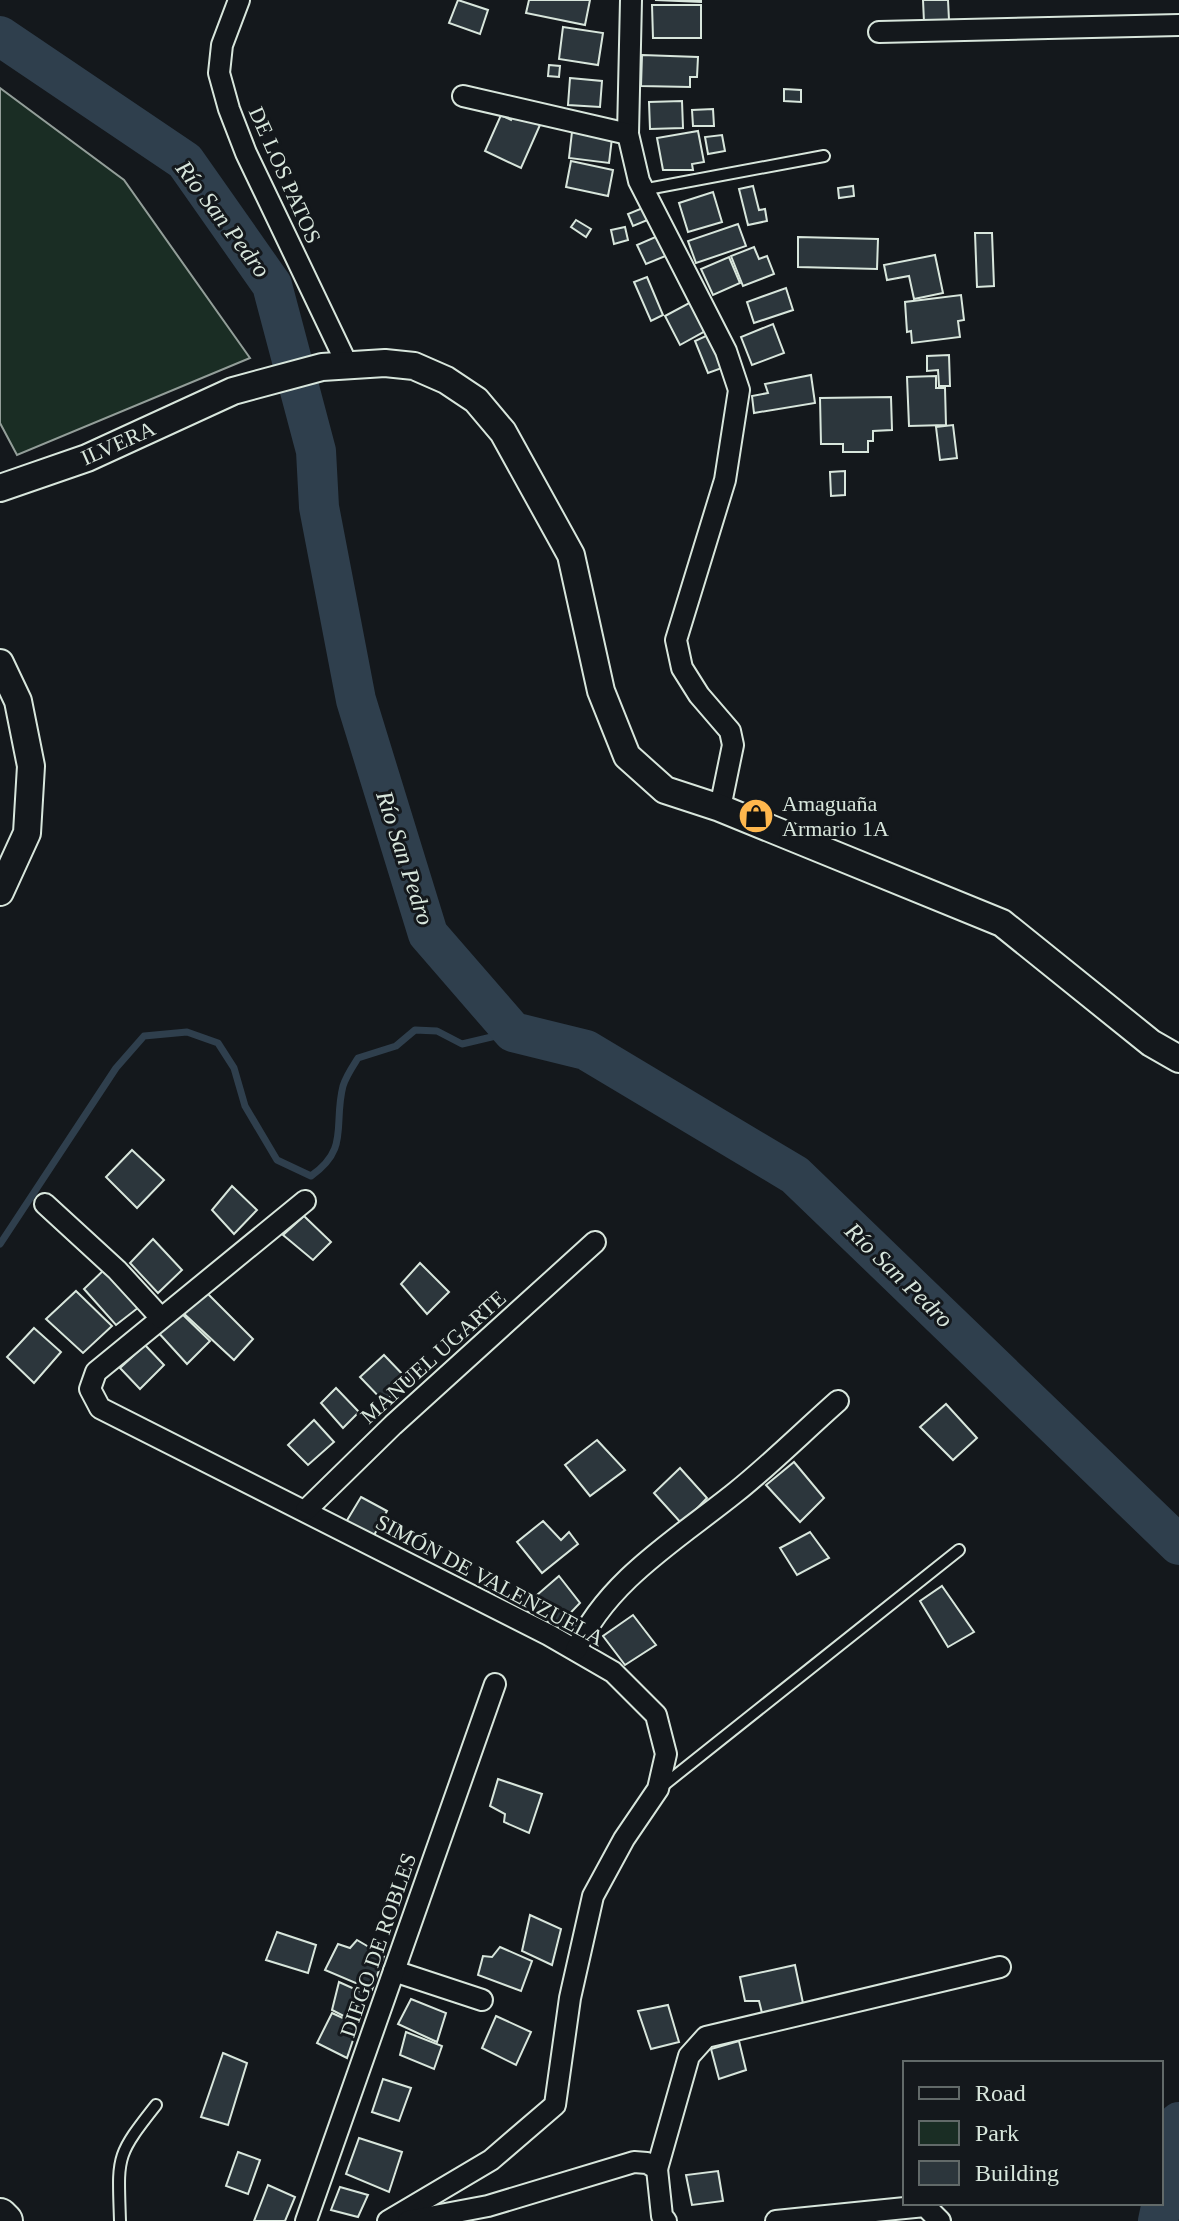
<svg xmlns="http://www.w3.org/2000/svg" width="1179" height="2221" font-family="Georgia,serif">
	<style>
		.green { fill: #1a2d24; stroke: #939e99; stroke-width: 2 }
		.lines { fill: none; stroke-linecap: round; stroke-linejoin: round }
		.stream { stroke: #2f3f4d; stroke-width: 7 }
		.river { stroke: #2f3f4d; stroke-width: 40 }
		.building { fill: #2c363c; stroke: #d8e6dc; stroke-width: 2 }
		.service-casing { stroke: #d8e6dc; stroke-width: 14 }
		.minor-casing { stroke: #d8e6dc; stroke-width: 24 }
		.tertiary-casing { stroke: #d8e6dc; stroke-width: 30 }
		.trunk-casing { stroke: #d8e6dc; stroke-width: 38 }
		.service { stroke: #14181c; stroke-width: 10 }
		.minor { stroke: #14181c; stroke-width: 20 }
		.tertiary { stroke: #14181c; stroke-width: 26 }
		.trunk { stroke: #14181c; stroke-width: 34 }
		.labels { text-anchor: middle; dominant-baseline: central; stroke-width: 6; stroke-linejoin: round; paint-order: stroke }
		.street-label { font-size: 22px; fill: #d8e6dc; stroke: #14181c }
		.poi-label { font-size: 22px; fill: #d8e6dc; stroke: #14181c; text-anchor: start }
		.water-label { font-size: 24px; font-style: italic; fill: #d8e6dc; stroke: #14181c }
	</style>
	<rect width="100%" height="100%" fill="#14181c"/>
	<path class="green" d="M0,88L124,180L250,358L17,455L0,423Z"/>
	<g class="lines">
		<path class="stream" d="M0,1244L116,1068L144,1036L187,1032L218,1043L234,1068L245,1106L277,1160L311,1176C350,1149 333,1125 343,1086C346,1076 353,1066 358,1058L396,1046L415,1030L437,1031L462,1044L513,1032"/>
		<g class="river">
			<path d="M0,36L185,161L272,285L316,451L319,507L356,700L428,934L513,1032L586,1050L795,1175L1179,1545"/>
			<path d="M1158,2221L1179,2122"/>
		</g>
	</g>
	<g class="building">
		<path d="M458,0L488,10L480,34L449,23Z"/>
		<path d="M529,0H590L585,25L526,13Z"/>
		<path d="M655,0H701V2Z"/>
		<path d="M923,0H948L949,20L924,22Z"/>
		<path d="M652,5H701V38H653Z"/>
		<path d="M563,27L603,33L598,65L559,59Z"/>
		<path d="M642,55L698,57L697,77H690V87L641,86Z"/>
		<path d="M549,65L560,66L559,77L548,76Z"/>
		<path d="M570,78L602,81L600,107L568,105Z"/>
		<path d="M784,89L801,90V102L784,101Z"/>
		<path d="M682,101L683,128L650,129L649,102Z"/>
		<path d="M713,109L714,126H693L692,110Z"/>
		<path d="M514,113L540,125L521,168L485,151L501,115L511,120Z"/>
		<path d="M698,131L704,162L692,164L693,170H663L657,138Z"/>
		<path d="M572,132L612,138L609,163L569,158Z"/>
		<path d="M722,135L725,151L708,154L705,137Z"/>
		<path d="M571,161L613,170L608,196L566,187Z"/>
		<path d="M753,186L759,210L765,209L767,221L748,225L739,189Z"/>
		<path d="M853,186L854,196L839,198L838,188Z"/>
		<path d="M713,192L722,222L688,232L679,203Z"/>
		<path d="M645,207L650,219L633,226L628,214Z"/>
		<path d="M576,220L591,229L586,237L571,227Z"/>
		<path d="M738,224L746,246L696,263L688,241Z"/>
		<path d="M625,227L628,240L614,244L611,230Z"/>
		<path d="M975,233H992L994,286L977,287Z"/>
		<path d="M660,235L668,255L646,264L637,245Z"/>
		<path d="M798,237L878,239L877,269L798,267Z"/>
		<path d="M754,247L759,259L767,256L774,274L743,286L731,256Z"/>
		<path d="M935,255L943,293L914,299L909,276L887,280L884,265Z"/>
		<path d="M729,257L740,283L713,295L701,269Z"/>
		<path d="M647,277L663,315L651,321L634,282Z"/>
		<path d="M786,288L793,310L754,323L747,302Z"/>
		<path d="M961,295L964,320L958,321L960,337L912,343L911,331L907,332L905,302Z"/>
		<path d="M691,302L707,330L680,345L665,316Z"/>
		<path d="M773,324L784,353L752,365L741,337Z"/>
		<path d="M708,335L722,368L708,373L695,341Z"/>
		<path d="M949,355L950,386H939L938,370L927,371V356Z"/>
		<path d="M811,375L815,403L754,413L752,396L768,393L765,384Z"/>
		<path d="M936,376V388H945L946,425L909,426L907,377Z"/>
		<path d="M891,397L892,430L873,431V441H868V452H843V444H821L820,398Z"/>
		<path d="M953,425L957,458L940,460L936,427Z"/>
		<path d="M845,471V495L831,496L830,472Z"/>
		<path d="M132,1150L164,1180L137,1208L106,1177Z"/>
		<path d="M232,1186L257,1210L234,1234L212,1210Z"/>
		<path d="M304,1216L331,1242L313,1260L283,1235Z"/>
		<path d="M153,1239L182,1270L158,1293L130,1263Z"/>
		<path d="M420,1263L449,1292L427,1314L401,1284Z"/>
		<path d="M108,1266L143,1304L116,1325L84,1289Z"/>
		<path d="M204,1290L253,1339L234,1360L180,1310Z"/>
		<path d="M76,1291L112,1326L83,1353L46,1319Z"/>
		<path d="M179,1311L210,1341L187,1364L156,1330Z"/>
		<path d="M34,1328L61,1352L34,1383L7,1357Z"/>
		<path d="M145,1345L164,1365L140,1389L120,1368Z"/>
		<path d="M384,1355L409,1381L384,1402L360,1377Z"/>
		<path d="M336,1388L359,1412L343,1428L321,1403Z"/>
		<path d="M946,1404L977,1438L953,1460L920,1427Z"/>
		<path d="M314,1420L334,1442L308,1465L288,1445Z"/>
		<path d="M597,1440L625,1470L590,1496L565,1465Z"/>
		<path d="M794,1462L824,1498L800,1522L766,1485Z"/>
		<path d="M680,1468L707,1498L682,1524L654,1493Z"/>
		<path d="M361,1497L387,1511L372,1539L346,1522Z"/>
		<path d="M543,1521L561,1540L569,1532L578,1544L542,1573L517,1542Z"/>
		<path d="M810,1532L829,1558L797,1575L780,1548Z"/>
		<path d="M559,1576L580,1603L556,1628L530,1601Z"/>
		<path d="M942,1586L974,1632L948,1647L920,1601Z"/>
		<path d="M633,1615L656,1645L625,1665L603,1636Z"/>
		<path d="M498,1779L542,1794L529,1833L504,1822L505,1814L490,1806Z"/>
		<path d="M530,1915L561,1929L552,1965L522,1951Z"/>
		<path d="M277,1932L316,1945L308,1973L266,1960Z"/>
		<path d="M357,1940L384,1956L372,1990L325,1970L338,1944L350,1948Z"/>
		<path d="M500,1947L532,1961L521,1991L478,1975L483,1956L492,1957Z"/>
		<path d="M795,1965L804,2008L763,2017L759,2001H745L740,1977Z"/>
		<path d="M339,1982L368,1995L359,2024L332,2010Z"/>
		<path d="M411,1999L446,2013L437,2042L398,2024Z"/>
		<path d="M668,2005L679,2042L651,2049L638,2011Z"/>
		<path d="M332,2013L358,2025L347,2058L317,2043Z"/>
		<path d="M496,2016L531,2032L516,2065L482,2048Z"/>
		<path d="M406,2032L442,2046L434,2069L400,2055Z"/>
		<path d="M739,2041L746,2070L719,2079L711,2049Z"/>
		<path d="M223,2053L247,2063L228,2125L201,2117Z"/>
		<path d="M383,2079L411,2088L399,2121L372,2112Z"/>
		<path d="M359,2138L402,2152L389,2192L346,2174Z"/>
		<path d="M238,2152L260,2160L248,2194L226,2186Z"/>
		<path d="M718,2171L723,2201L692,2205L686,2175Z"/>
		<path d="M268,2185L295,2197L285,2221H254Z"/>
		<path d="M340,2187L368,2195L358,2217L331,2210Z"/>
	</g>
	<g class="lines">
		<defs>
			<g id="service">
				<path d="M642,190L824,156"/>
				<path d="M660,1788L959,1550"/>
				<path d="M120,2221C118,2156 115,2157 156,2105"/>
			</g>
			<g id="minor">
				<path d="M239,0L222,45L219,73L229,109L246,153L347,364"/>
				<path d="M631,0L628,134L639,181L726,351L739,390L725,480L676,640L682,668L699,695L730,731L733,745L720,808"/>
				<path d="M879,32L1179,25"/>
				<path d="M463,96L628,134"/>
				<path d="M305,1201L96,1372L90,1389L100,1408L549,1635L613,1672L656,1715L666,1754L658,1789L624,1839L593,1896L570,1998L555,2105L491,2160L388,2221"/>
				<path d="M45,1204L117,1270L161,1318"/>
				<path d="M306,1510L393,1425L595,1242"/>
				<path d="M576,1650C606,1581 679,1538 736,1492C771,1464 804,1431 838,1401"/>
				<path d="M394,1971L482,2000"/>
				<path d="M657,2169L689,2056L706,2037L1000,1967"/>
				<path d="M306,2221L495,1684"/>
				<path d="M408,2221L488,2206L634,2162L647,2163L657,2169L662,2216L666,2221"/>
				<path d="M776,2221L925,2206L940,2221"/>
			</g>
			<g id="tertiary">
				<path d="M0,488L87,458L233,391L322,367L385,363L414,366L446,380L476,400L503,432L571,555L601,691L627,756L665,790L720,808L1002,923L1151,1043L1179,1059"/>
				<path d="M0,663L18,701L31,766L27,833L0,892"/>
			</g>
			<path id="trunk" d="M0,2216L5,2221"/>
		</defs>
		<use href="#service" class="service-casing"/>
		<use href="#minor" class="minor-casing"/>
		<use href="#tertiary" class="tertiary-casing"/>
		<use href="#trunk" class="trunk-casing"/>
		<use href="#service" class="service"/>
		<use href="#minor" class="minor"/>
		<use href="#tertiary" class="tertiary"/>
		<use href="#trunk" class="trunk"/>
	</g>
	<defs>
		<symbol id="shop-disc" viewBox="-11 -11 22 22"><circle r="9.5" fill="#ffb74d" stroke="#14181c"/><path d="M-5-2.5h2.3a2.7 3.5 0 0 1 5.4 0H5L5.5 6h-11ZM-1.5-2.5h3a1.5 2.3 0 0 0-3 0Z" fill="#111"/></symbol>
	</defs>
	<g fill-rule="evenodd">
		<use href="#shop-disc" x="736" y="796" width="40" height="40"/>
	</g>
	<g class="labels">
		<g class="street-label">
			<text transform="translate(285 175) rotate(66)">DE LOS PATOS</text>
			<text transform="translate(118 443) rotate(-24)">ILVERA</text>
			<text transform="translate(433 1357) rotate(-42)">MANUEL UGARTE</text>
			<text transform="translate(490 1580) rotate(28)">SIMÓN DE VALENZUELA</text>
			<text transform="translate(378 1945) rotate(-71)">DIEGO DE ROBLES</text>
		</g>
		<g class="poi-label">
			<text x="782" y="803">Amaguaña<tspan x="782" dy="25">Armario 1A</tspan></text>
		</g>
		<g class="water-label">
			<text transform="translate(223 219) rotate(53)">Río San Pedro</text>
			<text transform="translate(405 858) rotate(72)">Río San Pedro</text>
			<text transform="translate(899 1275) rotate(44)">Río San Pedro</text>
		</g>
	</g>
	<rect x="903" y="2061" width="260" height="144" fill="#14181c" stroke="#626a69" stroke-width="2"/>
	<rect x="919" y="2087" width="40" height="12" fill="#14181c" stroke="#626a69" stroke-width="2"/>
	<text x="975" y="2101" font-size="24" fill="#d8e6dc">Road</text>
	<rect x="919" y="2121" width="40" height="24" fill="#1a2d24" stroke="#626a69" stroke-width="2"/>
	<text x="975" y="2141" font-size="24" fill="#d8e6dc">Park</text>
	<rect x="919" y="2161" width="40" height="24" fill="#2c363c" stroke="#626a69" stroke-width="2"/>
	<text x="975" y="2181" font-size="24" fill="#d8e6dc">Building</text>
</svg>
